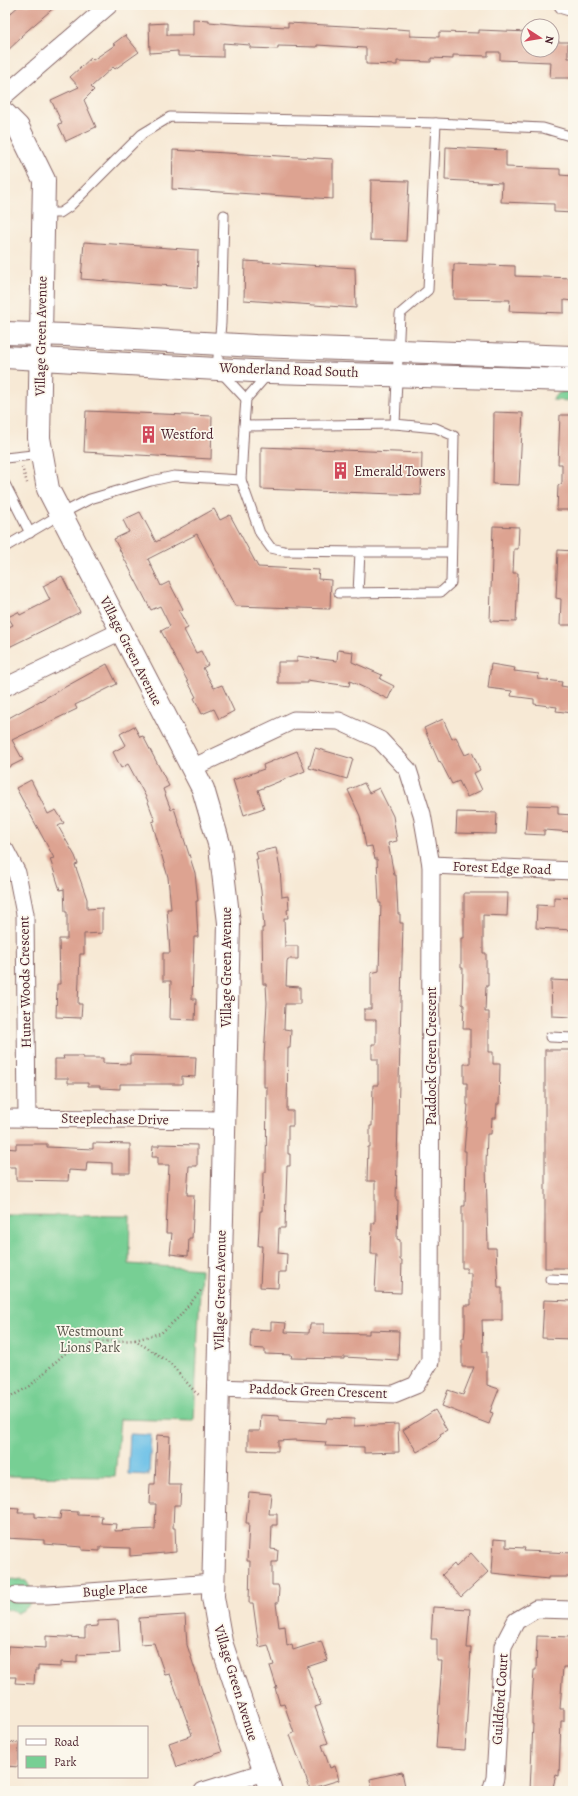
<svg xmlns="http://www.w3.org/2000/svg" width="578" height="1796" font-family="Alegreya,serif">
	<style>
		.green { fill: #77cf94; stroke: #607760 }
		.water { fill: #6ac0e7; stroke: #5a7089 }
		.building { fill: #dda391 }
		.lines { fill: none; stroke-linecap: round; stroke-linejoin: round }
		.lane-casing { stroke: #876666; stroke-width: 11 }
		.street-casing { stroke: #876666; stroke-width: 19 }
		.secondary-casing { stroke: #876666; stroke-width: 24 }
		.primary-casing { stroke: #876666; stroke-width: 24 }
		.path { stroke: #876666; stroke-width: 2.5; stroke-dasharray: 1 3; stroke-linecap: butt }
		.lane { stroke: #fff; stroke-width: 9 }
		.street { stroke: #fff; stroke-width: 17 }
		.secondary { stroke: #fff; stroke-width: 22 }
		.primary { stroke: #fff; stroke-width: 22 }
		.labels { text-anchor: middle; dominant-baseline: central; stroke-width: 3.5; stroke-linejoin: round; paint-order: stroke }
		.street-label { font-size: 14px; fill: #4a1f2b; stroke: #fbf7ec }
		.poi-label { font-size: 14px; fill: #4a1f2b; stroke: #fbf7ec; text-anchor: start }
		.park-label { font-size: 14px; fill: #58544a; stroke: #fbf7ec }
	</style>
	<rect width="100%" height="100%" fill="#fbf7ec"/>
	<filter id="ink" filterUnits="userSpaceOnUse"><feTurbulence type="fractalNoise" baseFrequency=".025" numOctaves="2"/><feDisplacementMap in="SourceGraphic" scale="8" xChannelSelector="R" yChannelSelector="G"/><feConvolveMatrix kernelMatrix="1 2 1 2 8 2 1 2 1" color-interpolation-filters="sRGB"/></filter>
	<filter id="wash" filterUnits="userSpaceOnUse"><feTurbulence type="fractalNoise" baseFrequency=".012" numOctaves="4" result="noise"/><feDisplacementMap in="SourceGraphic" scale="16" xChannelSelector="R" yChannelSelector="G"/><feGaussianBlur stdDeviation="0.9" result="paint"/><feColorMatrix in="noise" values="0 0 0 0 0 0 0 0 0 0 0 0 0 0 0 0 0 1.4 0 .05"/><feComposite in="paint" operator="in"/></filter>
	<g filter="url(#wash)">
		<rect width="100%" height="100%" fill="#f7e9d5"/>
		<g class="green">
			<path d="M565,391H573V401L552,400L557,394Z"/>
			<path d="M5,1215L130,1216L129,1264L201,1269L194,1421L120,1419L115,1477L5,1476Z"/>
			<path d="M13,1579L26,1581C37,1596 34,1606 17,1613L5,1609V1582Z"/>
		</g>
		<path class="water" d="M130,1434L151,1435L149,1475L128,1474Z"/>
		<g id="blocks">
			<g class="building">
				<path d="M20,5H57L21,36L22,37L5,53V18Z"/>
				<path d="M193,19L209,20V22L243,25L288,27V23L384,28L410,30V36L439,37V32L479,33V30L528,32V50H552V42H568V58H573V78H550L551,62L500,60V52H488V56L453,55V59L431,58V62L397,61V65L366,64V48L317,45V47L278,46V49L250,48V45L223,43V57L178,56V51L150,53L149,24L167,23V35H193Z"/>
				<path d="M125,35L139,52L115,69L113,67L91,87L94,90L84,100L96,127L66,141L58,124L62,123L51,100L79,87L70,77L91,58L93,60L115,45L113,44Z"/>
				<path d="M446,147L506,150V167L560,169V175L573,176V213L554,212V204L501,202L502,183L445,180Z"/>
				<path d="M173,150L333,159V199L172,189Z"/>
				<path d="M371,180L409,181L406,241L370,240Z"/>
				<path d="M84,242L198,250L197,288L81,279Z"/>
				<path d="M245,261L355,268L356,308L244,300Z"/>
				<path d="M454,264L515,266V276L573,278V301L564,300V313L509,311L510,300L453,299Z"/>
				<path d="M86,411L212,416L211,459L84,452Z"/>
				<path d="M494,412L523,413L519,485L493,484Z"/>
				<path d="M560,415H573V510H557L558,486L562,483V464H558Z"/>
				<path d="M261,447L422,453L421,495L261,489Z"/>
				<path d="M214,509L220,520L230,515L258,567L319,570L318,579L331,580L330,609L235,606L197,534L148,559L161,586L169,582L183,609L179,611L188,628L184,630L196,653L201,651L208,665L203,668L214,688L222,685L234,711L219,719L214,709L202,714L194,698L196,697L161,631L170,626L160,606L151,610L114,539L129,532L123,520L140,512L156,542Z"/>
				<path d="M493,526L519,527L518,549H514L513,573H518L516,622L490,621Z"/>
				<path d="M558,550L573,551V625H560L561,599L556,598Z"/>
				<path d="M62,576L80,612L5,649V629L13,625L8,617L18,612L20,615L50,600L43,586Z"/>
				<path d="M338,650L353,652L352,662L382,675L380,679L394,686L388,699L350,681L349,686L307,680V683H278V662H297V656L337,661Z"/>
				<path d="M107,664L117,684L75,705L77,709L12,740L23,760L5,769V720Z"/>
				<path d="M491,664L515,668L514,671L539,674L538,679L562,682L561,686L573,688V713L556,711L557,707L534,704V699L511,696L512,691L488,688Z"/>
				<path d="M443,719L452,739L456,737L465,755L472,752L480,770L474,773L482,790L467,797L459,781L452,784L440,761L439,762L424,728Z"/>
				<path d="M134,726L140,737L143,736L169,786L163,789L171,810L174,808L195,873L198,901H196L198,937H194L192,999H196L195,1020L170,1019L171,981H163V953H170L167,909H171L168,877L152,822L155,821L147,799L128,764L121,768L113,752L126,745L120,734Z"/>
				<path d="M315,748L353,759L347,779L309,768Z"/>
				<path d="M297,751L305,771L258,790L264,808L244,815L233,780L264,769L263,765Z"/>
				<path d="M31,780L48,814L56,810L64,823L58,826L75,856L78,864L75,865L87,899V909L102,908V933L84,934V954H80L78,1004H82L81,1018L56,1017L57,984H60L59,939H67V912H65L64,889L60,890L50,859L54,858L16,788Z"/>
				<path d="M364,783L369,793L379,788L393,816L397,841L388,843L394,875H396L398,914H400V923H403L396,1200H398L397,1239L400,1240V1260H402L401,1293L375,1292L377,1254H371L372,1223H375V1181H367L368,1147H370V1126H372L373,1085H378V1059H372V1044H376V1020H364V1009H371V973L379,971L381,903H379L377,859H375L372,846L366,847L360,816L348,790Z"/>
				<path d="M527,805L558,806V814L573,815V832L544,830V835L525,834Z"/>
				<path d="M457,812L497,813L496,834L456,833Z"/>
				<path d="M276,848L280,869L282,897L288,896L289,909L287,910L288,918H284L285,946H298V959H288L287,961L286,986L300,987V1004H285L284,1029L291,1030L290,1048H288L287,1111H293V1126H288V1154H290V1166H287L285,1228H279L278,1253L287,1254L286,1272H279L278,1288L260,1287L262,1246H258L260,1211H262L263,1172H266L267,1087H264V1058L267,1003L266,984H263L262,928H264L261,891L256,859H258L256,852Z"/>
				<path d="M464,893H508L507,916L483,915V953H486V972H488V986H486L485,1012H489V1052H493V1064H500L499,1104H497L496,1118H492L491,1134H487L486,1165L488,1248H496L498,1288H502V1320H482L483,1352H487V1385L499,1389L490,1412L493,1413L489,1424L442,1406L448,1390L463,1395L474,1367H462V1338H464L465,1330V1305H471V1273H467V1268H462V1206H465L466,1151H464L468,1105H467V1083H464V1064H470V1029H463L464,1005L462,1004L463,968H461V938H464Z"/>
				<path d="M554,897L573,898V930L536,928L537,905L554,906Z"/>
				<path d="M551,980L573,981V1017L552,1016Z"/>
				<rect x="545" y="1050" width="28" height="218"/>
				<path d="M130,1055L196,1057L195,1077L182,1076V1084H120V1089L100,1088V1086H88V1083H68V1078H55V1059H64L63,1056H83V1058H103V1063L130,1064Z"/>
				<path d="M93,1143L130,1144V1173H112V1163L87,1162L86,1171L69,1170L68,1181L16,1180V1167H5V1148L16,1149V1144H47V1147L93,1149Z"/>
				<path d="M159,1144L197,1145V1166H189L187,1195H194L192,1238H189L188,1256L170,1254L172,1233H166L169,1165H158V1157H152L153,1146H159Z"/>
				<path d="M544,1300L573,1301V1339L542,1338Z"/>
				<path d="M271,1322L286,1323L285,1332L309,1333L310,1324H324V1333L369,1334V1330L399,1331L398,1360L344,1357V1359L291,1358L292,1355L265,1354V1349L250,1348L251,1329L271,1330Z"/>
				<path d="M435,1410L447,1430L440,1434L441,1436L436,1441L417,1452L403,1430Z"/>
				<path d="M261,1415L279,1416V1420L326,1423L327,1418L354,1419V1426L398,1424L399,1452L364,1453V1447L325,1446L326,1442L295,1440L278,1441V1451L248,1450V1431H260Z"/>
				<path d="M157,1435L170,1436L168,1485H181L180,1505H174L173,1528H175L176,1552L130,1556V1548L100,1547V1551L82,1550V1547L44,1544V1540L5,1538V1507L19,1508L18,1513H35V1517L60,1519L61,1511L78,1512V1515L102,1516L101,1523L116,1524L115,1531L155,1529L156,1504H149L150,1484H155Z"/>
				<path d="M249,1492L271,1494L269,1514H277V1525H272L271,1549L278,1550L277,1562H272V1585H278L279,1589L278,1603H276L279,1627L285,1626L287,1646L292,1644L293,1650L321,1641L328,1660L307,1667L321,1705L315,1707L328,1743L322,1745L330,1768L335,1766L339,1780L310,1789L290,1735L294,1733L284,1704L280,1705L275,1688H277L270,1666L274,1665L268,1645L259,1647L253,1603H249L250,1561H247L249,1523H246Z"/>
				<path d="M494,1539L506,1540V1547L525,1548L524,1551L573,1553V1577H548V1579L492,1573Z"/>
				<path d="M471,1553L488,1572L461,1597L442,1575L454,1564L456,1567Z"/>
				<path d="M433,1607L470,1609L467,1648H471L465,1750L436,1748L442,1661H437V1639H431Z"/>
				<path d="M185,1615L187,1645L222,1752L177,1767L169,1743L192,1735L170,1674L165,1675L154,1643L141,1644L139,1618Z"/>
				<path d="M118,1620L120,1653L77,1655V1663L61,1662V1667L38,1666V1670H35L34,1684L15,1683L16,1677H6L8,1646L46,1648V1636L85,1638V1627L98,1626V1621Z"/>
				<path d="M537,1636L572,1637L571,1667H563L560,1709H564V1721H561L559,1776L556,1775L552,1791H530L533,1724H532V1701L534,1670H536Z"/>
				<path d="M5,1742L19,1743V1767L5,1766Z"/>
				<path d="M402,1772L406,1791H372L370,1779Z"/>
			</g>
		</g>
	</g>
	<g filter="url(#ink)">
		<use href="#blocks" fill-opacity="0" stroke="#876666" stroke-width="1"/>
		<g class="lines">
			<defs>
				<g id="lane">
					<path d="M44,213H60L69,207L142,134L170,117L436,123L543,128L573,137"/>
					<path d="M224,215L221,323L217,368L246,399"/>
					<path d="M268,374L246,399L244,426L395,424"/>
					<path d="M5,458L42,454"/>
					<path d="M241,480L260,533L271,548L284,551L360,552L358,593"/>
					<path d="M5,484L30,533"/>
					<path d="M5,547L61,514L90,499L151,481L174,476L241,480L244,426"/>
					<path d="M360,552H451"/>
					<path d="M339,593L441,592L451,583L454,436L436,428L395,424L400,314L428,290L436,123"/>
					<path d="M550,1037L573,1038"/>
					<path d="M550,1279L573,1280"/>
				</g>
				<g id="street">
					<path d="M563,5L573,8"/>
					<path d="M5,95L109,5"/>
					<path d="M5,687L121,631"/>
					<path d="M192,768L294,720L339,721L380,740L408,770L422,814L431,865L430,1362L416,1385L394,1394L218,1388"/>
					<path d="M5,850L17,873L25,914L27,1118"/>
					<path d="M431,865L573,871"/>
					<path d="M5,1118L224,1120"/>
					<path d="M16,1595H48L213,1583"/>
					<path d="M203,1791L264,1772"/>
					<path d="M491,1791L495,1778L503,1646L516,1621L536,1609L573,1610"/>
				</g>
				<path id="secondary" d="M5,114L18,127L44,180L39,438L48,489L203,789L220,847L229,923L213,1597L221,1642L271,1791"/>
				<g id="primary">
					<path d="M5,333L66,335L255,346L573,357"/>
					<path d="M5,357L270,372L573,380"/>
				</g>
			</defs>
			<use href="#lane" class="lane-casing"/>
			<use href="#street" class="street-casing"/>
			<use href="#secondary" class="secondary-casing"/>
			<use href="#primary" class="primary-casing"/>
			<g class="path">
				<path d="M22,467L28,486"/>
				<path d="M135,1340L161,1333L178,1318L202,1289"/>
				<path d="M5,1400L30,1386L64,1354L97,1342L135,1340L170,1363L196,1393L201,1396"/>
			</g>
			<use href="#lane" class="lane"/>
			<use href="#street" class="street"/>
			<use href="#secondary" class="secondary"/>
			<use href="#primary" class="primary"/>
		</g>
	</g>
	<defs>
		<symbol id="building-bare" viewBox="-9 -9 18 18"><path d="M-4-6H4V6H1V3H-1V6H-4ZM-2.5-4.3h1.7v1.8h-1.7ZM.8-4.3h1.7v1.8H.8ZM-2.5-1h1.7V.8h-1.7ZM.8-1h1.7V.8H.8Z" fill="#d1495b" stroke="#fbf7ec" stroke-width="2.5" paint-order="stroke"/></symbol>
	</defs>
	<g fill-rule="evenodd">
		<use href="#building-bare" x="136" y="422" width="25" height="25"/>
		<use href="#building-bare" x="328" y="458" width="25" height="25"/>
	</g>
	<g class="labels">
		<g class="street-label">
			<text transform="translate(41 336) rotate(-89)">Village Green Avenue</text>
			<text transform="translate(289 370) rotate(2)">Wonderland Road South</text>
			<text transform="translate(131 651) rotate(63)">Village Green Avenue</text>
			<text transform="translate(502 868) rotate(2)">Forest Edge Road</text>
			<text transform="translate(226 967) rotate(-90)">Village Green Avenue</text>
			<text transform="translate(25 982) rotate(-91)">Huner Woods Crescent</text>
			<text transform="translate(431 1056) rotate(-90)">Paddock Green Crescent</text>
			<text transform="translate(115 1119) rotate(1)">Steeplechase Drive</text>
			<text transform="translate(220 1290) rotate(-89)">Village Green Avenue</text>
			<text transform="translate(318 1391) rotate(2)">Paddock Green Crescent</text>
			<text transform="translate(115 1590) rotate(-4)">Bugle Place</text>
			<text transform="translate(236 1683) rotate(73)">Village Green Avenue</text>
			<text transform="translate(500 1699) rotate(-86)">Guildford Court</text>
		</g>
		<g class="poi-label">
			<text x="161" y="434">Westford</text>
			<text x="354" y="471">Emerald Towers</text>
		</g>
		<g class="park-label">
			<text x="90" y="1331">Westmount<tspan x="90" dy="16">Lions Park</tspan></text>
		</g>
	</g>
	<rect width="578" height="1796" fill="none" stroke="#fbf7ec" stroke-width="20"/>
	<rect x="18" y="1726" width="130" height="52" fill="#fbf7ec" stroke="#b4a19f"/>
	<rect x="26" y="1739" width="20" height="6" fill="#ffffff" stroke="#b4a19f"/>
	<text x="54" y="1746" font-size="12" fill="#4a1f2b">Road</text>
	<rect x="26" y="1756" width="20" height="12" fill="#77cf94" stroke="#b4a19f"/>
	<text x="54" y="1766" font-size="12" fill="#4a1f2b">Park</text>
	<g transform="translate(540 38) rotate(102)"><circle r="19" fill="#fbf7ec" stroke="#b4a19f"/>
	<path d="M0-3L7 15L0 10L-7 15Z" fill="#d1495b"/>
	<text y="-6" font-size="11" font-weight="bold" text-anchor="middle" fill="#4a1f2b">N</text>
	</g>
</svg>
